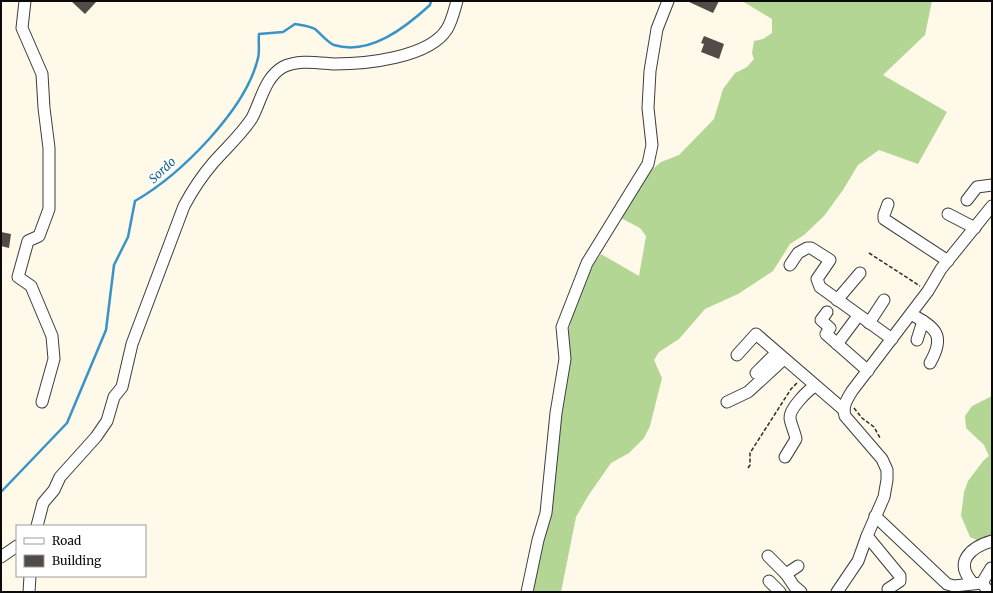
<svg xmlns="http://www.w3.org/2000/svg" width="993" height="593" font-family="Merriweather,serif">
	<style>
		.forest { fill: #b4d694 }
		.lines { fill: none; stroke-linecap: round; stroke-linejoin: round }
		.stream { stroke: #3894c8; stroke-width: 2.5 }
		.building { fill: #524b47 }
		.minor-casing { stroke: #3d3d3d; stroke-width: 13 }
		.path { stroke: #2c2c2c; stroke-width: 1.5; stroke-dasharray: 4 2; stroke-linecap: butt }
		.minor { stroke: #fff; stroke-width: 11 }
		.labels { text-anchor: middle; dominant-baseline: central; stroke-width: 4; stroke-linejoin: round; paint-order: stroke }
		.water-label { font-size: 12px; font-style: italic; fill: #196596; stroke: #fff }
	</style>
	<rect width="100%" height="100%" fill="#fef9e8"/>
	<g class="forest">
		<path d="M742,1H932L925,35L883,75L947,112L918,164L879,150L858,165L843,190L824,216L804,235L790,244L773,271L738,294L705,309L679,339L659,352L654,360L662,378L650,426L644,438L629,453L611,463L588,496L576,517L561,592H532L567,338C573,309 583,277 601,254L639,276L646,236L640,228L619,217L647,174L661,162L679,155L714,119L723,89L735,73L747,67L754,59L752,53L754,41L763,39L772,33V19Z"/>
		<path d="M992,396V536L979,541L970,537L961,516L964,492L968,481L983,461L989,456L984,445L966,428L965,416L972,406Z"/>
	</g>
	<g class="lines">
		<path class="stream" d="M1,492L67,423L106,330L114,265L128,237L135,201C180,175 246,110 258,58C260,51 258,41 259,34L283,32L295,24C301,25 310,26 315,29C321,34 328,43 334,45C370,56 406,27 430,5L431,1"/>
	</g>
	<g class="building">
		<path d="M71,1H97L85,14Z"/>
		<path d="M687,1H719L713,13Z"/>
		<path d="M704,36L724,44L719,59L701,52L704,44L701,43Z"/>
		<path d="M1,232L11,234L9,248L1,246Z"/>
	</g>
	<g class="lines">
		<defs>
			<g id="minor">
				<path d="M25,1L22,28L42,74L44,108L49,148V209L39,236L28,241L18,277L31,286L52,336L54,359L42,402"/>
				<path d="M967,200L977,187L992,185"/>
				<path d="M888,204L884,215V219L948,261"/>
				<path d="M948,214L975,228"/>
				<path d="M790,265L798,253L807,248H811L830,260L817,279L820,287L892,339"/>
				<path d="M837,300L860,273"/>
				<path d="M827,312L821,320L830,328L826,334L868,371"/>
				<path d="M911,314C936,328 946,335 930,363"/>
				<path d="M869,323L884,300"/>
				<path d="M917,340L923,321"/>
				<path d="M837,344L855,320"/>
				<path d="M737,355L756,334L844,410"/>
				<path d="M756,373L776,353"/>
				<path d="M727,402L748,392L784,359"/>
				<path d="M785,457L796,439C795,433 790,422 790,418C789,409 808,390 815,386"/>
				<path d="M875,516L947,584L954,586L982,583L991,568"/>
				<path d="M37,526L43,503L54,490L60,477L96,437L107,421L114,397L122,387L132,344L184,206C192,191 201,177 213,163C226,148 241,135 252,118C261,101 265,77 283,67C298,59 319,63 334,64C365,64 429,58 447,29C452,21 454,11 457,1"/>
				<path d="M867,536L900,576V581L888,589"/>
				<path d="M768,556L786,574"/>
				<path d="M1,557L17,546"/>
				<path d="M798,566L786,574L794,586L801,592"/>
				<path d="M769,581L780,592"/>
				<path d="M973,583C953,562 971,547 992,541"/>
				<path d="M982,583L989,592"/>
				<path d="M29,592L30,576"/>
				<path d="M527,592L538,540L546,513L556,413L565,359L562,327L587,263L648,164L652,145L648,108L650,71L657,29L668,1"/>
				<path d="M837,592L858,561L867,536L884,497L887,480V470L882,459L845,416C842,407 847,399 852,391L928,291L941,269L992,206"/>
			</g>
		</defs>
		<use href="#minor" class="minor-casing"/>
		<g class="path">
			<path d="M869,253L920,286"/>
			<path d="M854,408L862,418L874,427L880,438"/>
			<path d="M748,468L750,465V453L791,389L798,382"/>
		</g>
		<use href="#minor" class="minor"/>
	</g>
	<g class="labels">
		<g class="water-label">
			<text transform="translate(162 170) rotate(-43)">Sordo</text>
		</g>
	</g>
	<rect width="993" height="593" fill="none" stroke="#0a0a0a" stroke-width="4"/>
	<rect x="16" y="525" width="130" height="52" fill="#ffffff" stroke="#9d9d9d"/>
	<rect x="24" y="538" width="20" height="6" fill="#ffffff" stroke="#9d9d9d"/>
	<text x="52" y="545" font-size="12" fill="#0a0a0a">Road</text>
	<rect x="24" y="555" width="20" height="12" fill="#524b47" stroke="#9d9d9d"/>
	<text x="52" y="565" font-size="12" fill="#0a0a0a">Building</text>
</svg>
